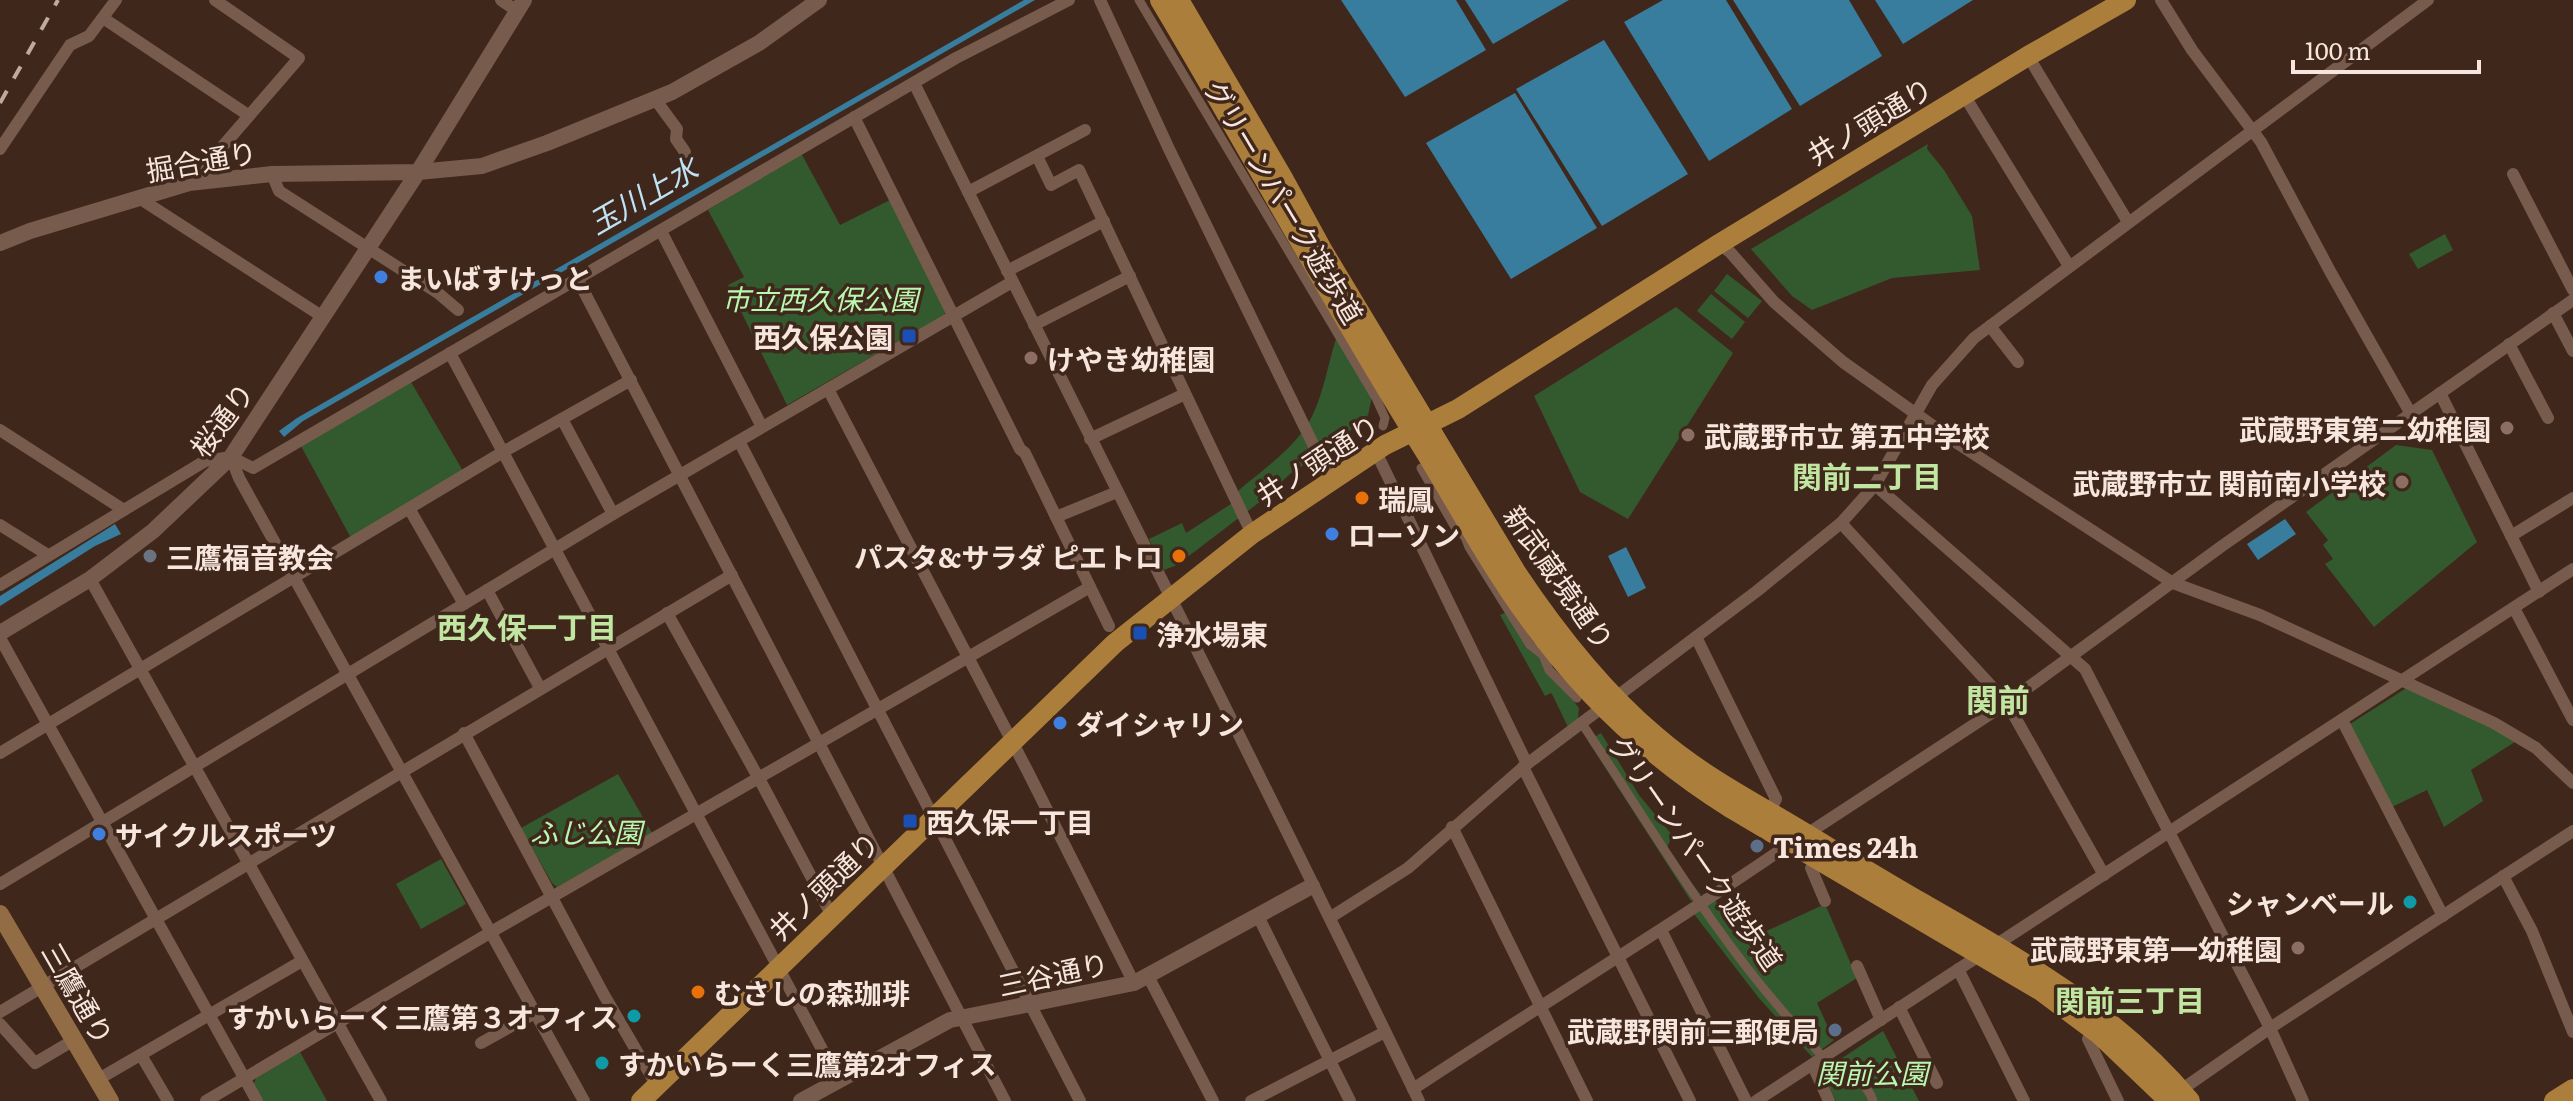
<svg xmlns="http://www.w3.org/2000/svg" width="2573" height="1101" font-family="Literata,'Noto Sans JP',serif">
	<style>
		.green { fill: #33592e }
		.water { fill: #387d9d }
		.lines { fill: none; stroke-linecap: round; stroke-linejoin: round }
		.pedestrian { stroke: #775b4d; stroke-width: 9 }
		.minor { stroke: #775b4d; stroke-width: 12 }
		.tertiary { stroke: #775b4d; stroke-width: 16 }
		.secondary { stroke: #916c45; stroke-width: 18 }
		.primary { stroke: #ac7e3c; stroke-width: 20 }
		.rail { stroke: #beaaa1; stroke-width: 4; stroke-dasharray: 14 14; stroke-linecap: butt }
		.shop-dot { fill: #3f7fe0; stroke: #40271b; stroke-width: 3 }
		.transit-dot { fill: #1a4fb4; stroke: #40271b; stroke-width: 3 }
		.education-dot { fill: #8d6e63; stroke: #40271b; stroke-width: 3 }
		.food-dot { fill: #e8710a; stroke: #40271b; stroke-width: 3 }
		.worship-dot { fill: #6b7280; stroke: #40271b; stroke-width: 3 }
		.service-dot { fill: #5c6f8a; stroke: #40271b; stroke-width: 3 }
		.culture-dot { fill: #0f9aa8; stroke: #40271b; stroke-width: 3 }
		.labels { text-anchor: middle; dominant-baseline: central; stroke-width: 7; stroke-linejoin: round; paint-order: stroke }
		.street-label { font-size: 28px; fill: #f7e6de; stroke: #40271b }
		.poi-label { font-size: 28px; font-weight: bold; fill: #f7e6de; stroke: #40271b; text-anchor: start }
		.park-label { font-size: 28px; font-style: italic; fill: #b9f8b0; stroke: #40271b }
		.water-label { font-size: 30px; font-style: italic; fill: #bfe3f6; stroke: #40271b }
		.neighbourhood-label { font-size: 30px; font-weight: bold; fill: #c1e6a1; stroke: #40271b }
		.quarter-label { font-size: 32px; font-weight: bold; fill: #c1e6a1; stroke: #40271b }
	</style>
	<rect width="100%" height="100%" fill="#40271b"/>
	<g class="green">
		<path d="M1928,144L1927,149L1944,170L1972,216L1980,270L1892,278L1812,310L1792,296L1751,249Z"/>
		<path d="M801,153L840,225L890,200L946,311L944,315L787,405L728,285L744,277L708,210Z"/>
		<path d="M2445,234L2453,250L2418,269L2409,254Z"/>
		<path d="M1727,274L1762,301L1748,318L1714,291Z"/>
		<path d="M1711,294L1745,322L1732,339L1697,311Z"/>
		<path d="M1676,307L1733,353L1628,519L1580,492L1534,396Z"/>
		<path d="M1336,339L1372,397L1368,415L1334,445L1290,474L1261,501L1177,565L1164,570L1149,539L1182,523L1186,533L1234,502L1238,491C1261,471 1288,453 1306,427C1322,403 1327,367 1336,339Z"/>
		<path d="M411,382L463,471L351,538L301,446Z"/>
		<path d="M2396,445L2432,450L2477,542L2374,627L2325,564L2333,559L2323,545L2328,540L2306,512Z"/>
		<path d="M1507,612L1579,708L1578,719L1568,727L1553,696L1551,693L1545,696L1500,615Z"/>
		<path d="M2408,687L2518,740L2471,770L2483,801L2444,827L2427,790L2392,807L2350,724Z"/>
		<path d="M1601,733L1639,795L1672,835L1666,851L1701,895L1691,901L1588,741Z"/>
		<path d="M618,774L652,833L557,887L552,883L521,828Z"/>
		<path d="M441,859L466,904L421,929L396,884Z"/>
		<path d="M1715,900L1743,942L1825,904L1857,978L1817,1003L1834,1040L1812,1057L1758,997L1694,914Z"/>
		<path d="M1883,1031L1919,1101H1836L1824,1077V1070Z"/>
		<path d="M300,1052L327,1101H262L253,1086L256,1078Z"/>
	</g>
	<g class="water">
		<path d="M1024,0H1035L303,421L284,437L279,431L297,418Z"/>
		<path d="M1341,0H1456L1486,50L1405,97Z"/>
		<path d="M1465,0H1569L1493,44Z"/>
		<path d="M1663,0H1726L1792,109L1709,161L1624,22Z"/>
		<path d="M1733,0H1849L1882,56L1800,106Z"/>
		<path d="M1875,0H1973L1903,44Z"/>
		<path d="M1604,40L1688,174L1602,226L1516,89Z"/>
		<path d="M1515,93L1597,228L1511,279L1426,143Z"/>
		<path d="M2285,519L2296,534L2258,560L2247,544Z"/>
		<path d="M115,524L121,534L95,546L0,606V596Z"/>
		<path d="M1626,547L1646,588L1628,597L1608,556Z"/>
	</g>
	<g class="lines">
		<g class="pedestrian">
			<path d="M1139,0L1376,398L1385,418L1383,426"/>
			<path d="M1421,468L1456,529L1465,537L1469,547L1530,645L1543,655L1549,670L1577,698"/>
			<path d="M1585,728C1655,833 1718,943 1804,1035C1811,1042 1817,1052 1824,1058C1841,1072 1866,1078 1873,1101"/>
		</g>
		<g class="minor">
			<path d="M501,0L517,11"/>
			<path d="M1100,0L1169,149L1331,481"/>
			<path d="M2161,0L2192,50L2261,142L2331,273L2411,414"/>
			<path d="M103,18L248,115"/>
			<path d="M2028,56L2128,222"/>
			<path d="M914,83C1082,422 1254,760 1419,1101"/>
			<path d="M1964,95L2069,266"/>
			<path d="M655,99L677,129L676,139L685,152"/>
			<path d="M854,117L1020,449L1025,453L1109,626"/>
			<path d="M0,149L70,45L89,36L116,0"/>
			<path d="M1037,156L1051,185L1079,170L1252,534"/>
			<path d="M272,174L279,191L438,293L458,310"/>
			<path d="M2513,174L2573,290"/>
			<path d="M203,182L205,172L216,154L299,58L215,0"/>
			<path d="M968,192L1085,130"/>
			<path d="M139,198L323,317"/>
			<path d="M661,231L762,427"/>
			<path d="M1719,244L1730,252L1774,302L1843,362L1957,443L2173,583L2260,615L2494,723L2536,748L2573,783"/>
			<path d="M1007,271L1104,221"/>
			<path d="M578,280L1005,1101"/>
			<path d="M2553,313L2573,351"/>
			<path d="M1034,325L1130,276"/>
			<path d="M1990,326L2018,362"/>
			<path d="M2509,344L2548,418"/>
			<path d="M450,353L839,1081"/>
			<path d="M828,389L1028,772L1134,983"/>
			<path d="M2440,393L2539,592"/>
			<path d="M562,419L613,514"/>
			<path d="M0,430L124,510"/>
			<path d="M1090,439L1185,394"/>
			<path d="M739,441L928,807"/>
			<path d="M1376,452L1527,764"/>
			<path d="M231,457L239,478L584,1101"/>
			<path d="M1875,485L2085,669L2270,1028L2303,1101"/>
			<path d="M410,510L464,604"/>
			<path d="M1056,517L1117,492"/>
			<path d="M1841,523L2007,703L2104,875"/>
			<path d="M0,525L48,555"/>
			<path d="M2511,536L2573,498"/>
			<path d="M90,579L381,1101"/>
			<path d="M0,585L205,461L231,457L253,468L956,58L1069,0"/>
			<path d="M487,590L540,688"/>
			<path d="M2514,608L2573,720"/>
			<path d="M667,613L763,786L832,916"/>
			<path d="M1696,637L1776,799L1774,803"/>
			<path d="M0,638L257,1101"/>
			<path d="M2342,720L2443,916"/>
			<path d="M464,733L604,995L657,1086"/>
			<path d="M0,753L503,452L631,380"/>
			<path d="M1523,767L1690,1101"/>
			<path d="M939,827L1080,1101"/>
			<path d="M1452,827L1587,1101"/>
			<path d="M1807,834L2007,703L2222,546L2573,300"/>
			<path d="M1811,868L1825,901"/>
			<path d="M2503,876L2532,931L2573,1032"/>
			<path d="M0,884L613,514L1012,282"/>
			<path d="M1258,916L1350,1101"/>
			<path d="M1331,917L1408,868L1527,764L1757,591L1841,523L1875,485L1932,385L1974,338L2428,0"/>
			<path d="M1661,930L1746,1101"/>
			<path d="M1857,966L1881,1020"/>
			<path d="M1958,969L2024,1101"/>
			<path d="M1148,976L1213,1101"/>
			<path d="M1899,1007L1937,1083"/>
			<path d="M0,1012L732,575"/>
			<path d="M0,1024L35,1063L74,1040"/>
			<path d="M2088,1039L2118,1101"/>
			<path d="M481,1043L535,1013"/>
			<path d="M141,1055L168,1101"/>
			<path d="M1813,1066L1829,1101"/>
			<path d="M97,1080L302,961"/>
			<path d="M1413,1089C1538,1006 1667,929 1791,843"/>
			<path d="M2181,1090L2270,1028L2573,831"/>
			<path d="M206,1101L498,928L1090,587"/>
			<path d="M1251,1101L1385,1032"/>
			<path d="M1756,1101L2573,569"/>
		</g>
		<g class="tertiary">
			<path d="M0,243L30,231L189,183L272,174L418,172L482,166L547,143L672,92L759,43L819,0"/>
			<path d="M0,633L90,579L153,531L231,457L418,172L524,0"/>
			<path d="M801,1101L950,1020L1134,983L1312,886"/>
		</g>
		<path class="secondary" d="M0,914L110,1101"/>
		<g class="primary">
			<path d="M1160,0C1249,149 1332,303 1424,450C1459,507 1490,566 1530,620C1585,697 1652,759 1732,809L2041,991L2100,1035L2169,1101"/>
			<path d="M1179,0L1283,178L1323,251L1516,572C1556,632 1601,690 1657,737C1695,770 1740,795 1783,820C1830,848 1877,877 1924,904C2020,959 2118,1014 2190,1101"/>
			<path d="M641,1101L1115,643L1252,534L1385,445L1458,409L1719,244L2028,56L2126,0"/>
			<path d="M2554,1101L2573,1089"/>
		</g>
		<path class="rail" d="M0,103L58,0"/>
	</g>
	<g class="shop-dot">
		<circle cx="381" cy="277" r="8"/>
		<circle cx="1332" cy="534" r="8"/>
		<circle cx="1060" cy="723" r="8"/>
		<circle cx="99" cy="834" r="8"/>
	</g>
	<g class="transit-dot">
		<rect x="901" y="328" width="16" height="16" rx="4"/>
		<rect x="1132" y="625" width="16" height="16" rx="4"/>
		<rect x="902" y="813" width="16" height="16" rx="4"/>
	</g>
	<g class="education-dot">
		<circle cx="1031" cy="358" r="8"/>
		<circle cx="2507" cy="428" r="8"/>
		<circle cx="1688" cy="435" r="8"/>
		<circle cx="2402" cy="482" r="8"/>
		<circle cx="2298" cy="948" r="8"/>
	</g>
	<g class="food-dot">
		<circle cx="1362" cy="498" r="8"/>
		<circle cx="1179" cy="556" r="8"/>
		<circle cx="698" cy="992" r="8"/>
	</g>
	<circle class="worship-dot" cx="150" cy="556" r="8"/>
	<g class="service-dot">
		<circle cx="1757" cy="846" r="8"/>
		<circle cx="1835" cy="1030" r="8"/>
	</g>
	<g class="culture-dot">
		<circle cx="2410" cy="902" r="8"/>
		<circle cx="634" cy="1016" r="8"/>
		<circle cx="602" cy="1063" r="8"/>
	</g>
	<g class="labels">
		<g class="street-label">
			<text transform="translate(1869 120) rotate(-31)">井ノ頭通り</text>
			<text transform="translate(201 160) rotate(-10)">掘合通り</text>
			<text transform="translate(1285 201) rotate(59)">グリーンパーク遊歩道</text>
			<text transform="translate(221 419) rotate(-53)">桜通り</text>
			<text transform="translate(1317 459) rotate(-33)">井ノ頭通り</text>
			<text transform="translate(1560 577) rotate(55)">新武蔵境通り</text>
			<text transform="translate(1697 852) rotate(55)">グリーンパーク遊歩道</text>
			<text transform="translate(823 885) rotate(-44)">井ノ頭通り</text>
			<text transform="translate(1053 973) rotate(-12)">三谷通り</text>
			<text transform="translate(79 993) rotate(60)">三鷹通り</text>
		</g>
		<g class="poi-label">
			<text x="397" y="277">まいばすけっと</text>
			<text x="893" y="336" text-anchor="end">西久保公園</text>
			<text x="1047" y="358">けやき幼稚園</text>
			<text x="2491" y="428" text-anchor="end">武蔵野東第二幼稚園</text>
			<text x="1704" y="435">武蔵野市立 第五中学校</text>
			<text x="2386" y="482" text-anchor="end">武蔵野市立 関前南小学校</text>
			<text x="1378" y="498">瑞鳳</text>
			<text x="1348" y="534">ローソン</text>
			<text x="166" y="556">三鷹福音教会</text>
			<text x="1163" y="556" text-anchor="end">パスタ&amp;サラダ ピエトロ</text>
			<text x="1156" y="633">浄水場東</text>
			<text x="1076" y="723">ダイシャリン</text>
			<text x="926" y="821">西久保一丁目</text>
			<text x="115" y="834">サイクルスポーツ</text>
			<text x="1773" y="846">Times 24h</text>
			<text x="2394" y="902" text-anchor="end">シャンベール</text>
			<text x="2282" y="948" text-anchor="end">武蔵野東第一幼稚園</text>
			<text x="714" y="992">むさしの森珈琲</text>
			<text x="618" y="1016" text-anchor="end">すかいらーく三鷹第３オフィス</text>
			<text x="1819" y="1030" text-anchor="end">武蔵野関前三郵便局</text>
			<text x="618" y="1063">すかいらーく三鷹第2オフィス</text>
		</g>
		<g class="park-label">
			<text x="820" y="298">市立西久保公園</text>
			<text x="586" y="831">ふじ公園</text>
			<text x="1872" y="1072">関前公園</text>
		</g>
		<g class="water-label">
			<text transform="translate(642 194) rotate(-30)">玉川上水</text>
		</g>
		<g class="neighbourhood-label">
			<text x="1867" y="475">関前二丁目</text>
			<text x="527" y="626">西久保一丁目</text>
			<text x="2130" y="999">関前三丁目</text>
		</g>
		<g class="quarter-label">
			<text x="1998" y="698">関前</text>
		</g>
	</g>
	<path d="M2293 60v12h186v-12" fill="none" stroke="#f7e6de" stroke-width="4"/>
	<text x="2305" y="60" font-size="24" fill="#f7e6de" stroke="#40271b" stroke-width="6" paint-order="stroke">100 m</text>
</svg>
